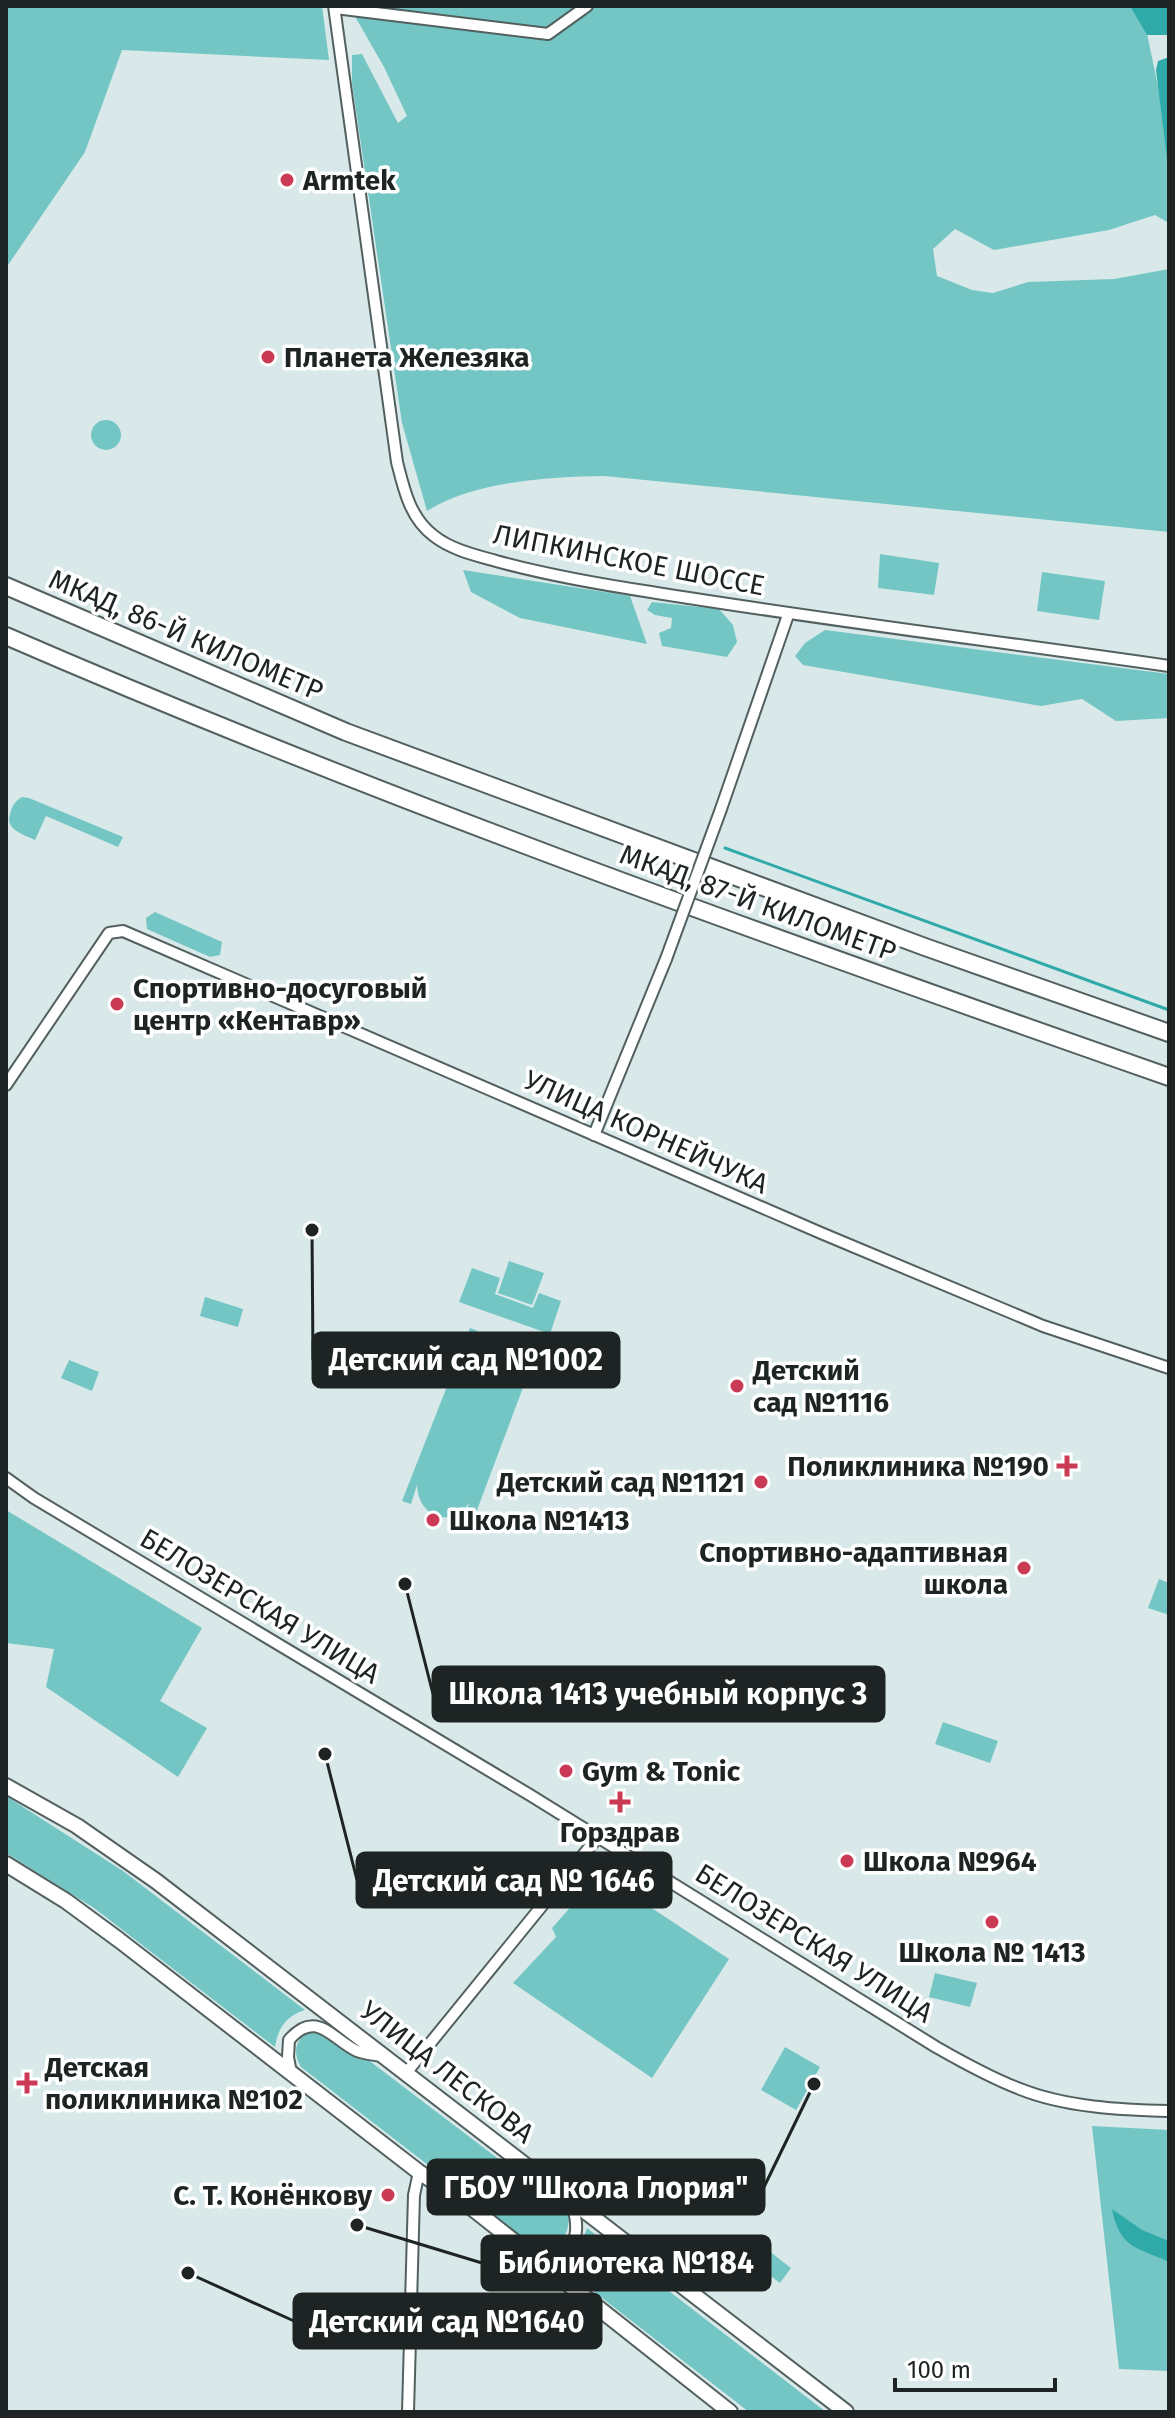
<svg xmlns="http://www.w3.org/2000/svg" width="1175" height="2418" font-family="'Fira Sans',sans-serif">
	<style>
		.green { fill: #74c6c5 }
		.water { fill: #30aaa9 }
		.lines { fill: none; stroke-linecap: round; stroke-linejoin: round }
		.stream { stroke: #30aaa9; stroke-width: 3 }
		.minor-casing { stroke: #52605f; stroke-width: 14 }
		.major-casing { stroke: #52605f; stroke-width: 18 }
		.highway-casing { stroke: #52605f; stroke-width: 20 }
		.minor { stroke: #fff; stroke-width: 10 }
		.major { stroke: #fff; stroke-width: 14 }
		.highway { stroke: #fff; stroke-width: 16 }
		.minor-bridge-casing { stroke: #52605f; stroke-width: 14; stroke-linecap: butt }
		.minor-bridge { stroke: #fff; stroke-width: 10 }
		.poi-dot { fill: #ca3a54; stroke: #fff; stroke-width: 3 }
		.labels { text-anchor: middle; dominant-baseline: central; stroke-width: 7; stroke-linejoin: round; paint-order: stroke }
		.poi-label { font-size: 28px; font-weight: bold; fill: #1e2423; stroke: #fff; text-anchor: start }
		.street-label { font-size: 28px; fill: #1e2423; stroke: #fff }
		.leader { fill: none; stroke: #1e2423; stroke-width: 3 }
		.callout-dot { fill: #1e2423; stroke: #fff; stroke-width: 3 }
		.callout { fill: #1e2423; stroke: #1e2423; stroke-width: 3 }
		.callout-label { font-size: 30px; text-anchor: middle; font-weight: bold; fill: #fff }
	</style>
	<rect width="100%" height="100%" fill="#d9e9e9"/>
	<g class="green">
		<path d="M6,6H322L329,60L122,50L85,152L6,268Z"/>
		<path d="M349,6H1134L1145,24L1169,139V238L1167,222L1155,215L1109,230L994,250L955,229L933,249L937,276L972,290L993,293L1028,282L1114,279L1169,269V532L604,476C549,477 475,481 427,511L402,423L352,83V55L362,54L398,123L407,116L384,67Z"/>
		<circle cx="106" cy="435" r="15"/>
		<path d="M880,554L939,563L934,595L878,588Z"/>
		<path d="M463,570L630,596L647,644L520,618L471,592Z"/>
		<path d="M1042,572L1105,581L1099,620L1037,611Z"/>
		<path d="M652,602L719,609L733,625L737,642L727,657L662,646L659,633L671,628L672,618L655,615L647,610Z"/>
		<path d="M825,630L1169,674V718L1116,721L1082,699L1041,706L803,665L795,656L805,643Z"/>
		<path d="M22,797L29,798L123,837L118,847L46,816L35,840C23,834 5,830 10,814C12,806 15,801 22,797Z"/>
		<path d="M155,912L222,942L220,955L210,957L147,929L146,918Z"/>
		<path d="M509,1261L544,1273L532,1305L498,1293Z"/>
		<path d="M472,1268L500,1278L495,1294L533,1308L539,1293L561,1301L550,1334L459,1302Z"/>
		<path d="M205,1297L243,1309L238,1327L200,1316Z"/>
		<path d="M470,1328L478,1331L466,1365L486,1363L488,1357L476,1353L483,1333L519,1347L512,1365L498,1361L496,1367L514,1383L527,1349L536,1353L471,1526L463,1523L469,1503C450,1530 418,1516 417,1485L411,1504L402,1501Z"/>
		<path d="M69,1360L99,1372L92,1391L61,1378Z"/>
		<path d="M6,1510L202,1628L160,1701L207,1728L178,1777L46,1687L54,1649L6,1643Z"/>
		<path d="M1159,1579L1169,1583V1615L1148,1608Z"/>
		<path d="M943,1722L998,1741L990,1763L935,1744Z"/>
		<path d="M6,1796L123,1871L305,2010C286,2016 278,2028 275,2047L94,1908L6,1853Z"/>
		<path d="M600,1874L729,1959L652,2078L513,1983L556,1937L552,1928Z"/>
		<path d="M935,1973L977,1983L970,2007L929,1997Z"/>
		<path d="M318,2030L367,2059L568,2212C572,2234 557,2255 533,2246L301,2067C290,2049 298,2033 318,2030Z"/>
		<path d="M785,2047L820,2067L796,2110L761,2090Z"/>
		<path d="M1092,2126L1169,2130V2371L1119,2369Z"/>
		<path d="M587,2228L826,2412H749L557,2263L580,2247Z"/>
		<path d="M755,2240L791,2268L780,2283L744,2256Z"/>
	</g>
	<g class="water">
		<path d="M1130,6H1169V35H1147Z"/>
		<path d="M1169,57V175L1156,70L1158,61Z"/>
		<path d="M1112,2209L1142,2230L1169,2241V2262C1137,2247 1120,2249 1112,2209Z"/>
	</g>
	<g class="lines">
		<path class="stream" d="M725,848L1169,1010"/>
		<defs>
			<g id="minor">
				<path d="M334,6L397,462C404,490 410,518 434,536C452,550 475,555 496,561C547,575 598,584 651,592C823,620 996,641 1169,666"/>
				<path d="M335,8L548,34L587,6"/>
				<path d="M721,809L788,615"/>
				<path d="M6,1085L109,933L123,931L821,1233L1043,1326L1169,1368"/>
				<path d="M594,1135L666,959"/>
				<path d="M6,1478L34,1498L530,1795L936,2047C964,2063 991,2078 1020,2089C1065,2107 1121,2110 1169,2111"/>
				<path d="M291,2073L288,2057L289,2040C316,2008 333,2040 357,2051C365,2054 374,2055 383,2056"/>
				<path d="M406,2073L597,1838"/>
				<path d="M535,2258C575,2264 584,2231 570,2201"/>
				<path d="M408,2412L414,2195L419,2172"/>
			</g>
			<g id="major">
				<path d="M6,1786L77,1826L156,1881L846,2412"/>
				<path d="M6,1864L66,1901L119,1940L419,2172L463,2201L730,2412"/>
			</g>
			<g id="highway">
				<path d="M6,586L346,732L925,947L1169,1033"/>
				<path d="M6,636C386,801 778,940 1169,1077"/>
			</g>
		</defs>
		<use href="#minor" class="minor-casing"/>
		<use href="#major" class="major-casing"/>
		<use href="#highway" class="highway-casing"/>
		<use href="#minor" class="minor"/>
		<use href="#major" class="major"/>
		<use href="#highway" class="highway"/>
		<defs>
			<path id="minor-bridge" d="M666,959L721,809"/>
		</defs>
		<use href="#minor-bridge" class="minor-bridge-casing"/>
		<use href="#minor-bridge" class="minor-bridge"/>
	</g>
	<g class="poi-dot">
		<circle cx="287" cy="180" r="8"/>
		<circle cx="268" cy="357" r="8"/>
		<circle cx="117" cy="1004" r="8"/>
		<circle cx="737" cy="1386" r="8"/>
		<path d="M1063 1454h8v8h8v8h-8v8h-8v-8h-8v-8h8z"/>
		<circle cx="761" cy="1482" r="8"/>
		<circle cx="433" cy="1520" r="8"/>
		<circle cx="1024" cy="1568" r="8"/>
		<circle cx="566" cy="1771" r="8"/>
		<path d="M616 1790h8v8h8v8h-8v8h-8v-8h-8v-8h8z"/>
		<circle cx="847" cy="1861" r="8"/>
		<circle cx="992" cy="1922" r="8"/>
		<path d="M23 2071h8v8h8v8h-8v8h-8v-8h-8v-8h8z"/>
		<circle cx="388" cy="2195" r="8"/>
	</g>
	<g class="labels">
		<g class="poi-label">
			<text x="303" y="180">Armtek</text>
			<text x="284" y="357">Планета Железяка</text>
			<text x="133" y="988">Спортивно-досуговый<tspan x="133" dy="32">центр «Кентавр»</tspan></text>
			<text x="753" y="1370">Детский<tspan x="753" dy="32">сад №1116</tspan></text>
			<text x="1049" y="1466" text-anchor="end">Поликлиника №190</text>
			<text x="745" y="1482" text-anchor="end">Детский сад №1121</text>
			<text x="449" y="1520">Школа №1413</text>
			<text x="1008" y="1552" text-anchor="end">Спортивно-адаптивная<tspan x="1008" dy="32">школа</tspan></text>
			<text x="582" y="1771">Gym &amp; Tonic</text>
			<text x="620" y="1832" text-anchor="middle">Горздрав</text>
			<text x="863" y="1861">Школа №964</text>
			<text x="992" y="1952" text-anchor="middle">Школа № 1413</text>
			<text x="45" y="2067">Детская<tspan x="45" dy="32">поликлиника №102</tspan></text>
			<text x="372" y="2195" text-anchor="end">С. Т. Конёнкову</text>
		</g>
		<g class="street-label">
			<text transform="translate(629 560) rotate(11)">ЛИПКИНСКОЕ ШОССЕ</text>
			<text transform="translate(186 635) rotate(23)">МКАД, 86-Й КИЛОМЕТР</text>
			<text transform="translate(758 903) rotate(20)">МКАД, 87-Й КИЛОМЕТР</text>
			<text transform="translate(646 1132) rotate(24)">УЛИЦА КОРНЕЙЧУКА</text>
			<text transform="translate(260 1606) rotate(31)">БЕЛОЗЕРСКАЯ УЛИЦА</text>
			<text transform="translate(814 1943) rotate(32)">БЕЛОЗЕРСКАЯ УЛИЦА</text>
			<text transform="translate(447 2072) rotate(38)">УЛИЦА ЛЕСКОВА</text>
		</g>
	</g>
	<path class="leader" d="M312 1230L313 1360M405 1584L433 1694M325 1754L357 1880M814 2084L764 2187M357 2225L482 2263M188 2273L294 2321"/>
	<g class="callout-dot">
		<circle cx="312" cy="1230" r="8"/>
		<circle cx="405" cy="1584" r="8"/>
		<circle cx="325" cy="1754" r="8"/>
		<circle cx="814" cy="2084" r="8"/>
		<circle cx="357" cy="2225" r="8"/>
		<circle cx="188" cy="2273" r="8"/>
	</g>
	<g class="callout">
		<rect x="313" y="1333" width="306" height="54" rx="8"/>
		<rect x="433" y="1667" width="451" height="54" rx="8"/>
		<rect x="357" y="1853" width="314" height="54" rx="8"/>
		<rect x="428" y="2160" width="336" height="54" rx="8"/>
		<rect x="482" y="2236" width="288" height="54" rx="8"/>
		<rect x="294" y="2294" width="307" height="54" rx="8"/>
	</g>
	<g class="callout-label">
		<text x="466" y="1370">Детский сад №1002</text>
		<text x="658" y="1704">Школа 1413 учебный корпус 3</text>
		<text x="514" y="1891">Детский сад № 1646</text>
		<text x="596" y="2198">ГБОУ "Школа Глория"</text>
		<text x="626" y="2273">Библиотека №184</text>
		<text x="447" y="2332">Детский сад №1640</text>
	</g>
	<rect width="1175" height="2418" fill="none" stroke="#1e2423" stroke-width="16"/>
	<path d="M895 2378v12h160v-12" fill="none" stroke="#1e2423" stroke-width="4"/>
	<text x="907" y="2378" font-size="24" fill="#1e2423" stroke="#ffffff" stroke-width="6" paint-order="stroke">100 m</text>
</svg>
